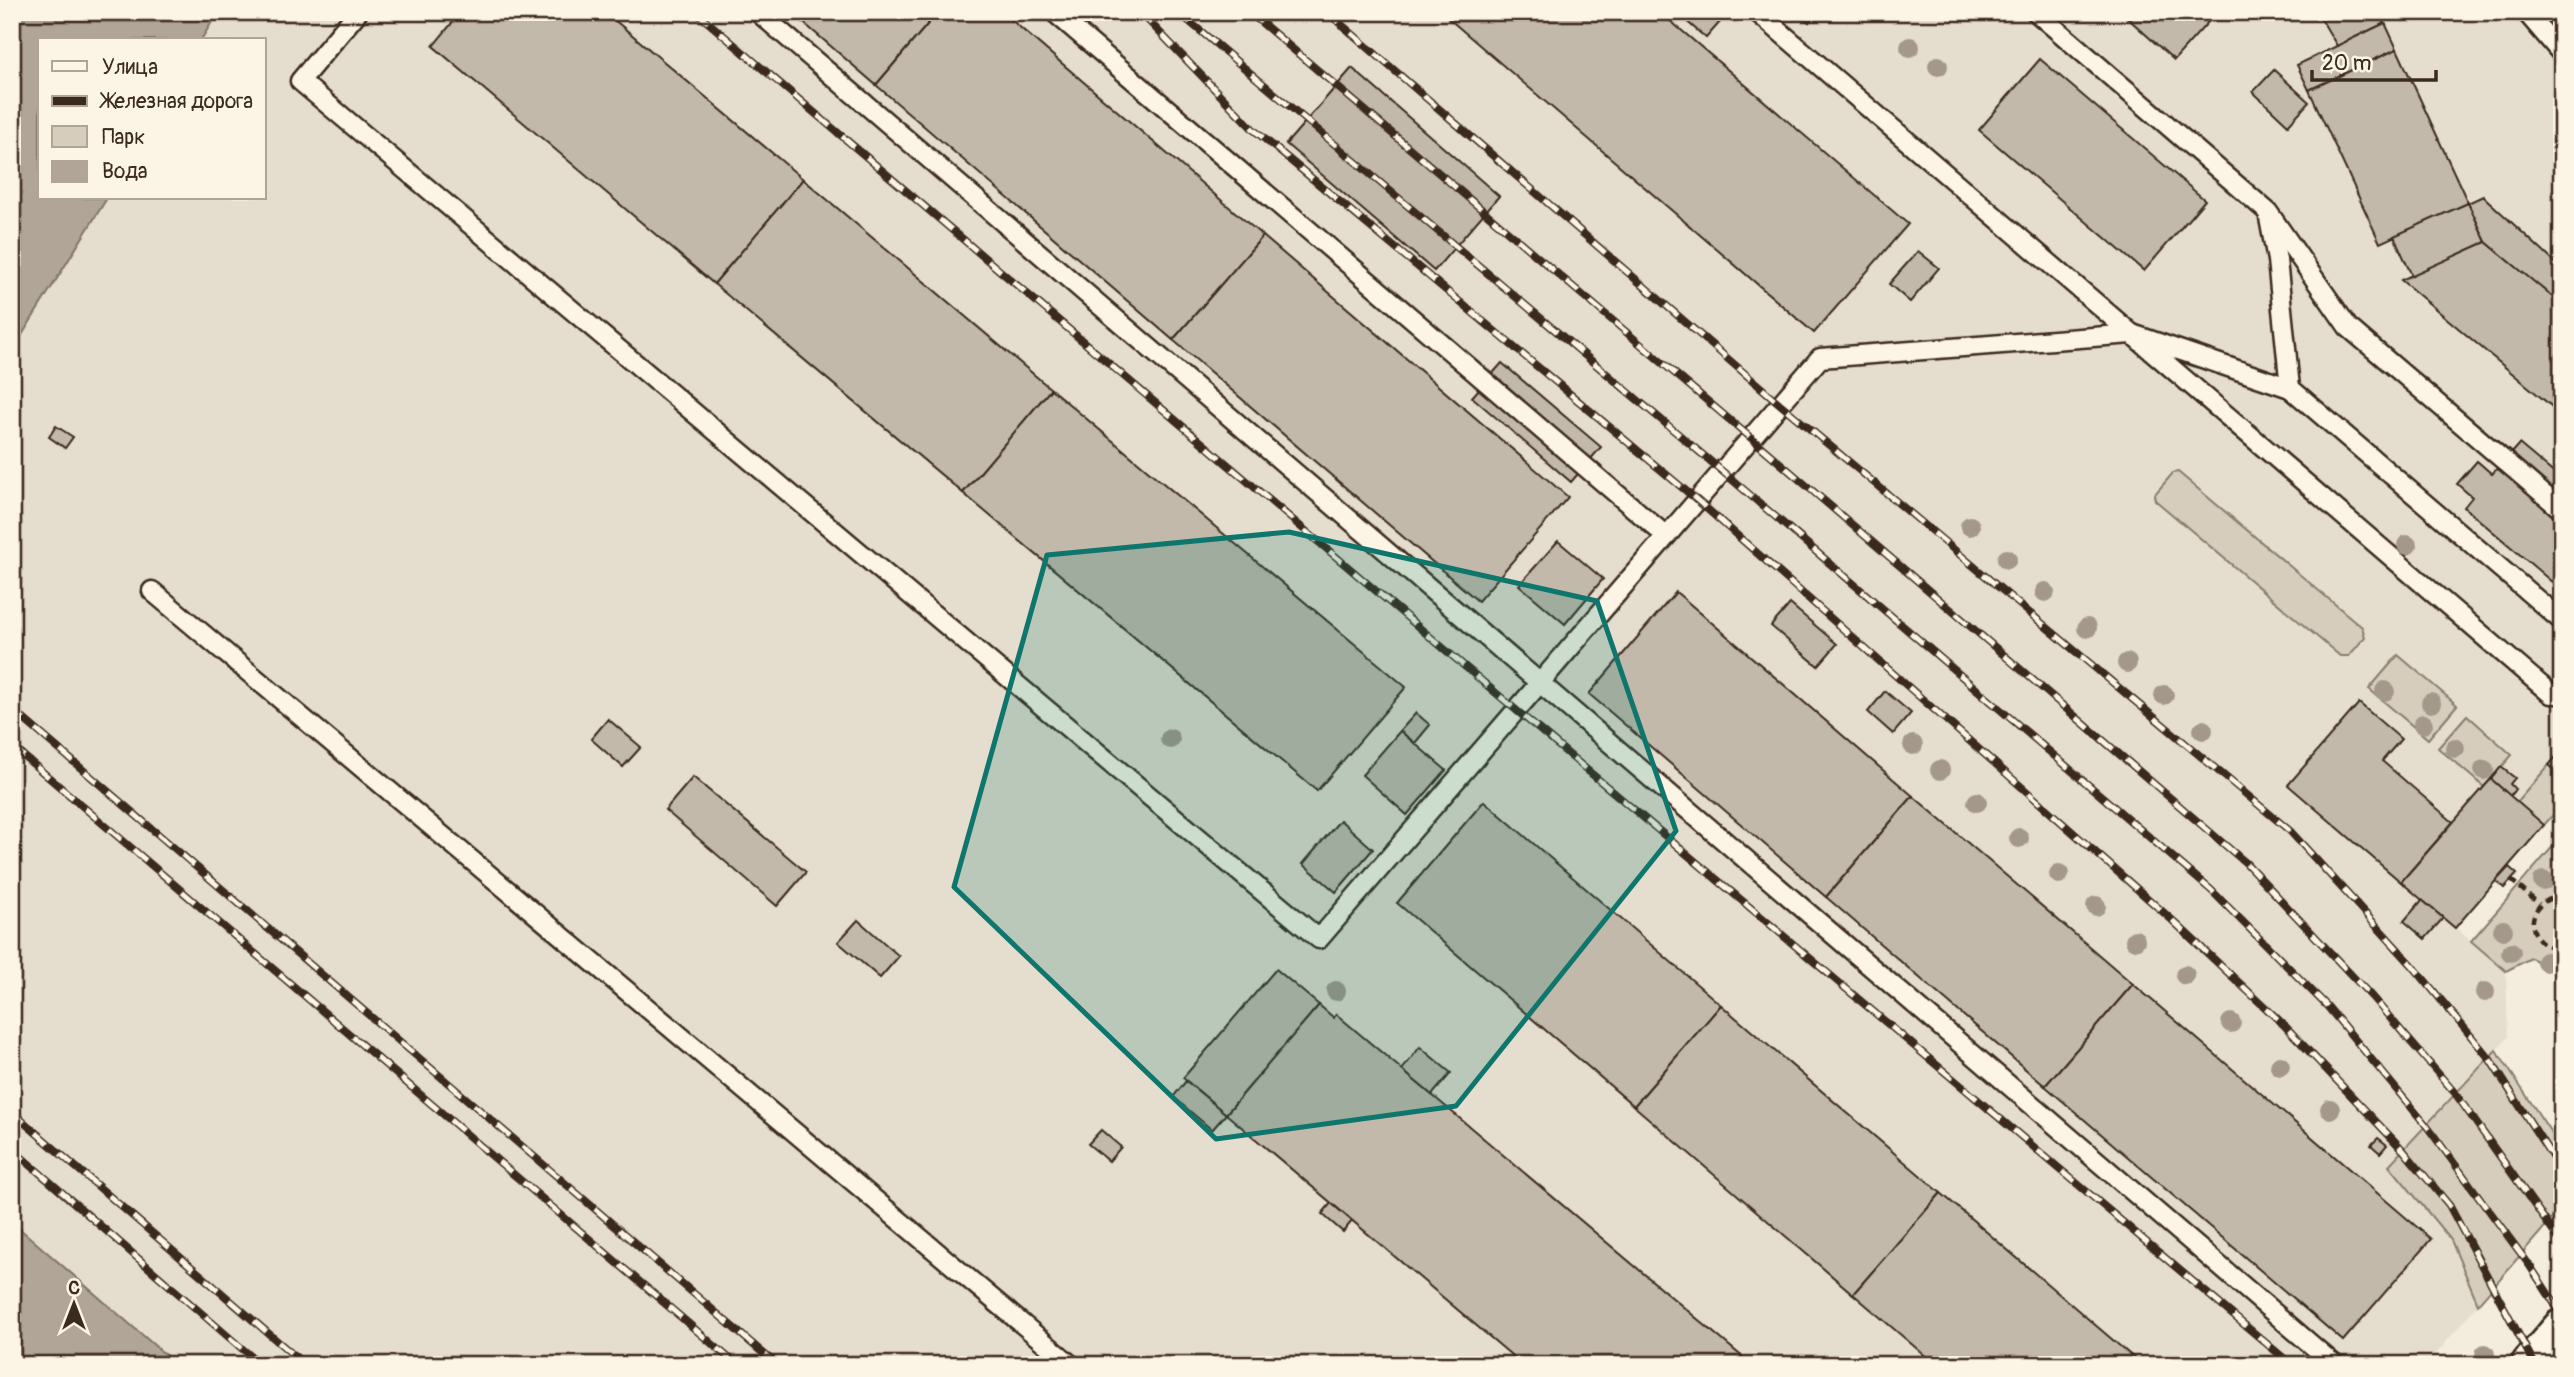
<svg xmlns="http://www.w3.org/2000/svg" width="2574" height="1377" font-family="Pangolin,sans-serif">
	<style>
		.built { fill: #e5ddce }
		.green { fill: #d6cdbd; stroke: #887c6e; stroke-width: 2 }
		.water { fill: #b0a596; stroke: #817466; stroke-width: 2 }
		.building { fill: #c3b9aa; stroke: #3b2a1e; stroke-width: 2 }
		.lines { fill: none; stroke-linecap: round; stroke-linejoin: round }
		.service-casing { stroke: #3b2a1e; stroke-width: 23 }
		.tertiary-casing { stroke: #3b2a1e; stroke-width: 44 }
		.path { stroke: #3b2a1e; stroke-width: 4.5; stroke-dasharray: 7 5; stroke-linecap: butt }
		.service { stroke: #fcf5e5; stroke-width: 18 }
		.tertiary { stroke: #fcf5e5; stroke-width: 38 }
		.rail-casing { stroke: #3b2a1e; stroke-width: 8 }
		.rail { stroke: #fcf5e5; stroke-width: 5; stroke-dasharray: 16; stroke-linecap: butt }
		.tree { fill: #a4988a }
		.marked { fill: #0f766e; fill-opacity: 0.2; stroke: #0f766e; stroke-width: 5; stroke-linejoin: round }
	</style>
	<rect width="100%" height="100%" fill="#f4eddd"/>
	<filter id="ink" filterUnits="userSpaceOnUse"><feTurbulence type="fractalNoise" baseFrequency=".0143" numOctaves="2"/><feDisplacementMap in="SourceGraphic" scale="14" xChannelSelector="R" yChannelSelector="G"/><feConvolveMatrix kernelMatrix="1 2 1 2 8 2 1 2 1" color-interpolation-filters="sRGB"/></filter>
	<g filter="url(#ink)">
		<path class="built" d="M218,12H2562V805L2456,928L2506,971L2508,1037L2389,1165L2451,1240L2478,1304L2427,1365H177L12,1222V351L107,198H264V40H201Z"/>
		<g class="green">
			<path d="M2178,472L2362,627L2365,637L2349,656H2340L2155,500L2154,495L2173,473Z"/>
			<path d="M2398,655L2457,705L2428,739L2369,689Z"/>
			<path d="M2467,715L2512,755L2484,787L2438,748Z"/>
			<path d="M2549,765L2562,776V805L2544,825L2517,802Z"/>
			<path d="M2562,836V967L2544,965L2531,958L2506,971L2471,941Z"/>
			<path d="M2496,1050L2562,1149V1207L2478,1304L2451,1240L2389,1165Z"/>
		</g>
		<g class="water">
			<path d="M12,12H218L201,40H40V198H107L12,351Z"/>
			<path d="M12,1222L177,1365H12Z"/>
		</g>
		<g class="building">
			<path d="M461,12H605L803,179L714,284L433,46Z"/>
			<path d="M791,12H938L876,85Z"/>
			<path d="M938,12H1002L1263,236L1173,340L876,85Z"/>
			<path d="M1441,12H1660L1908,224L1814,333Z"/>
			<path d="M1676,12H1727L1728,13L1706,38Z"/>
			<path d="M1797,12H1818L1809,22Z"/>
			<path d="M2121,12H2217L2174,60Z"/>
			<path d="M2317,12H2378L2385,23L2337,46Z"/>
			<path d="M2385,23L2397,49L2309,90L2297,65Z"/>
			<path d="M2397,49L2468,203L2380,243L2309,90Z"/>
			<path d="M2040,59L2205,200L2144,271L1979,130Z"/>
			<path d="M1352,68L1499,196L1434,271L1286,144Z"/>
			<path d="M2274,70L2309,102L2288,125L2253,92Z"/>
			<path d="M803,179L1051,389L963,493L714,284Z"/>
			<path d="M2483,196L2562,269V294L2556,301L2486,242L2468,203Z"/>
			<path d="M2468,203L2486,242L2412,276L2394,236Z"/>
			<path d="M1263,236L1568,497L1478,601L1173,340Z"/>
			<path d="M2486,242L2562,305V415L2401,280Z"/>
			<path d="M1918,251L1939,268L1910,302L1889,284Z"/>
			<path d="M1502,363L1601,447L1571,482L1472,397Z"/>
			<path d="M1051,389L1406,687L1317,791L963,493Z"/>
			<path d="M56,426L73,437L65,448L49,437Z"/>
			<path d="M2519,444L2562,480V580L2557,576L2552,582L2464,507L2472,497L2457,484L2477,461L2492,474Z"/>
			<path d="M1558,541L1603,579L1565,624L1519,585Z"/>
			<path d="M1676,592L1913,796L1826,897L1589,694Z"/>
			<path d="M1790,604L1837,644L1818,666L1771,626Z"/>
			<path d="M1885,691L1911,713L1893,734L1868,712Z"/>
			<path d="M2359,703L2401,739L2382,761L2453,822L2401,882L2288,785Z"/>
			<path d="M1416,713L1430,725L1415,743L1400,731Z"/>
			<path d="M608,719L641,747L623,767L591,739Z"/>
			<path d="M1400,731L1446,770L1407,815L1362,775Z"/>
			<path d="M2562,750V776L2549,765Z"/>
			<path d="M2501,767L2515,778L2510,784L2515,789L2510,796L2491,779Z"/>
			<path d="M693,777L806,872L777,906L665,810Z"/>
			<path d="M2491,779L2544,825L2455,928L2401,882Z"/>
			<path d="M1913,796L2133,984L2045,1086L1826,897Z"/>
			<path d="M1484,801L1721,1005L1634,1106L1397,903Z"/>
			<path d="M1340,820L1373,849L1336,892L1303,864Z"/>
			<path d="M2509,867L2517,874L2504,888L2496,881Z"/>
			<path d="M2422,900L2443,918L2425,939L2404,921Z"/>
			<path d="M858,920L899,956L880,978L838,942Z"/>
			<path d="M1276,969L1319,1005L1226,1114L1183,1078Z"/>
			<path d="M2133,984L2431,1239L2343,1341L2045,1086Z"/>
			<path d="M1319,1005L1334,1018L1336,1014L1752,1365H1523L1226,1114Z"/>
			<path d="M1721,1005L1941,1193L1853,1294L1634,1106Z"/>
			<path d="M1420,1047L1451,1073L1432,1095L1402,1070Z"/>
			<path d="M1186,1081L1226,1114L1212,1130L1173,1097Z"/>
			<path d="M1101,1130L1121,1147L1109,1161L1088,1144Z"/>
			<path d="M2378,1138L2387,1145L2380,1153L2371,1145Z"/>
			<path d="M1941,1193L2142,1365H1936L1853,1294Z"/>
			<path d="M1331,1203L1352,1221L1343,1232L1322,1214Z"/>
		</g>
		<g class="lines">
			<defs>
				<g id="service">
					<path d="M358,12L300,81L1319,939L1820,358L2132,334L2290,388L2562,621"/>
					<path d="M758,12L2335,1365"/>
					<path d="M1054,12L1666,536"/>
					<path d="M1757,12L2551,694H2562"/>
					<path d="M2036,12L2268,212L2348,327L2562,510"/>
					<path d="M2526,12L2562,54"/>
					<path d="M2269,218L2277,260L2290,388"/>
					<path d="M152,591L1071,1365"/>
				</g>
				<path id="tertiary" d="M2531,1365L2562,1329"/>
			</defs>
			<use href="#service" class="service-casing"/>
			<use href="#tertiary" class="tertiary-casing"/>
			<g class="path">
				<path d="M2511,880L2539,904"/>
				<path d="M2562,896C2522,899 2524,949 2562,948"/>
			</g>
			<use href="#service" class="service"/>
			<use href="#tertiary" class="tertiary"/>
			<defs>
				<g id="rail">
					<path d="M696,12L1516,710L2292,1365"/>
					<path d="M1140,12L1254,130L1697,500L2171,919L2284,1025L2403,1150L2449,1205L2535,1365"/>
					<path d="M1178,12L1722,471L2211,890L2327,1006L2426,1125L2530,1266L2562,1315"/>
					<path d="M1249,12L1751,438L2246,863L2372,997L2455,1093L2562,1244"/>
					<path d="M1327,12L1780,404L2290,831L2413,966L2489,1058L2562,1172"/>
					<path d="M12,709L777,1365"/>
					<path d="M12,746L737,1365"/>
					<path d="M12,1112L305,1365"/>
					<path d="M12,1149L261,1365"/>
				</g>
			</defs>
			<use href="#rail" class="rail-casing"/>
			<use href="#rail" class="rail"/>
		</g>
		<g class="tree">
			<circle cx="1910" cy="47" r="10"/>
			<circle cx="1938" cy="66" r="10"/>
			<circle cx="1970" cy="526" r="10"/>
			<circle cx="2407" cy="545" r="10"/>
			<circle cx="2007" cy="559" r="10"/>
			<circle cx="2045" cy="592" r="10"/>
			<circle cx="2087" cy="628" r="10"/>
			<circle cx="2127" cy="663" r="10"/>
			<circle cx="2385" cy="691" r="10"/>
			<circle cx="2164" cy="695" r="10"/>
			<circle cx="2431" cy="703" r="10"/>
			<circle cx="2423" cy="724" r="10"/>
			<circle cx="2203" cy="730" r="10"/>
			<circle cx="1170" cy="739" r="10"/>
			<circle cx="1913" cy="745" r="10"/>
			<circle cx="2455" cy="748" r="10"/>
			<circle cx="1940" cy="770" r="10"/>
			<circle cx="2484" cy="770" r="10"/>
			<circle cx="1977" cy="802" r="10"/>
			<circle cx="2019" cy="838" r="10"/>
			<circle cx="2059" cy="874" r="10"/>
			<circle cx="2543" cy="881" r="10"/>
			<circle cx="2096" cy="906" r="10"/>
			<circle cx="2503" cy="930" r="10"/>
			<circle cx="2135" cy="940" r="10"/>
			<circle cx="2511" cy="952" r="10"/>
			<circle cx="2546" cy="962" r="10"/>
			<circle cx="2185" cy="975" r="10"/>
			<circle cx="1336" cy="991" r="10"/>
			<circle cx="2485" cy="992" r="10"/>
			<circle cx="2231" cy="1023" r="10"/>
			<circle cx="2280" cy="1066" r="10"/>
			<circle cx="2330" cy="1109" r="10"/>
			<circle cx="2485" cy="1354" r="10"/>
		</g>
	</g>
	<path class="marked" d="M1289,532L1597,601L1676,831L1456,1106L1216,1139L954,887L1047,555Z"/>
	<rect width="2574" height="1377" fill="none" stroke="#fcf5e5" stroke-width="42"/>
	<rect x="21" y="21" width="2532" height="1335" fill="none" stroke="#3b2a1e" stroke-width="2.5" filter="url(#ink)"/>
	<rect x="38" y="38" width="228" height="161" fill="#fcf5e5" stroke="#afa495" stroke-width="2"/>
	<rect x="52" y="61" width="35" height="10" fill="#fcf5e5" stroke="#afa495" stroke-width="2"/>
	<text x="102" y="74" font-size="21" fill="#3b2a1e">Улица</text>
	<rect x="52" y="96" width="35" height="10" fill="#3b2a1e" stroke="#afa495" stroke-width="2"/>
	<text x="102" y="108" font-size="21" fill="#3b2a1e">Железная дорога</text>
	<rect x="52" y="126" width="35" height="21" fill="#d6cdbd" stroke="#afa495" stroke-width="2"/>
	<text x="102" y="144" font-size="21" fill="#3b2a1e">Парк</text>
	<rect x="52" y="161" width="35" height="21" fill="#b0a596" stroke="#afa495" stroke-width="2"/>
	<text x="102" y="178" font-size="21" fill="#3b2a1e">Вода</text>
	<g transform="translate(74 1304)" stroke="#fcf5e5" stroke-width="5" paint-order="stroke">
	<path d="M0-5L12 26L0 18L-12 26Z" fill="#3b2a1e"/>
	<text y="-10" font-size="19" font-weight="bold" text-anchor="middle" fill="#3b2a1e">С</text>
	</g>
	<path d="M2312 70v10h124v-10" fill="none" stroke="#3b2a1e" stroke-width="3.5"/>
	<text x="2322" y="70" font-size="21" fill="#3b2a1e" stroke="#fcf5e5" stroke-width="5" paint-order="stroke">20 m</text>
</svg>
